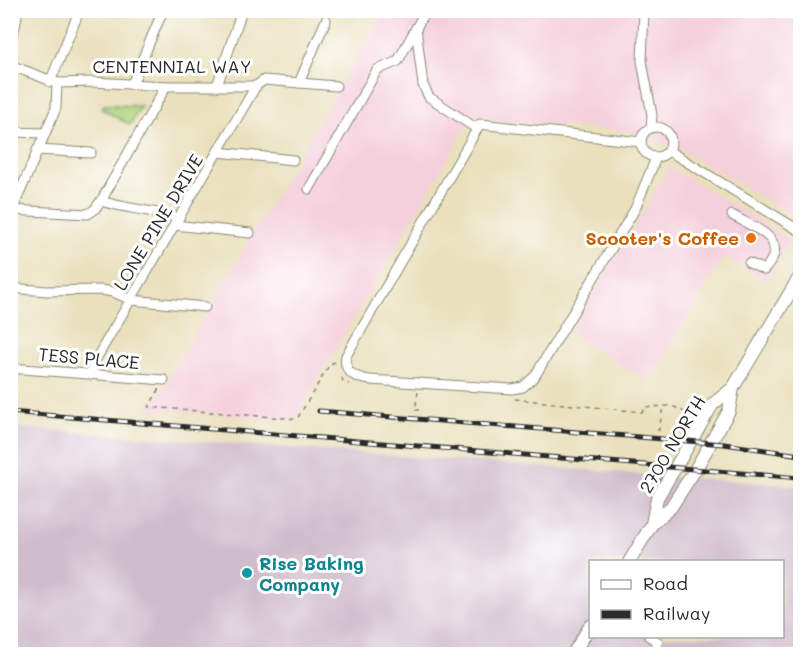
<svg xmlns="http://www.w3.org/2000/svg" width="811" height="665" font-family="Mali,sans-serif">
	<style>
		.built { fill: #f4cfdc }
		.industrial { fill: #d0bdcc; fill-rule: evenodd }
		.green { fill: #add57f; stroke: #6c8055; stroke-width: 1.5 }
		.lines { fill: none; stroke-linecap: round; stroke-linejoin: round }
		.minor-casing { stroke: #8a8674; stroke-width: 11 }
		.major-casing { stroke: #8a8674; stroke-width: 14 }
		.path { stroke: #8a8674; stroke-width: 1.5; stroke-dasharray: 4.5 4.5; stroke-linecap: butt }
		.minor { stroke: #fff; stroke-width: 9 }
		.major { stroke: #fff; stroke-width: 12 }
		.rail-casing { stroke: #2b2b2b; stroke-width: 5 }
		.rail { stroke: #fff; stroke-width: 3; stroke-dasharray: 9; stroke-linecap: butt }
		.food-dot { fill: #e8710a; stroke: #fff; stroke-width: 2 }
		.culture-dot { fill: #0f9aa8; stroke: #fff; stroke-width: 2 }
		.labels { text-anchor: middle; dominant-baseline: central; stroke-width: 6; stroke-linejoin: round; paint-order: stroke }
		.street-label { font-size: 18px; fill: #2b2b2b; stroke: #fff }
		.food-label { font-size: 18px; font-weight: bold; fill: #c56008; stroke: #fff; text-anchor: end }
		.culture-label { font-size: 18px; font-weight: bold; fill: #0d838f; stroke: #fff; text-anchor: start }
	</style>
	<rect width="100%" height="100%" fill="#fff"/>
	<filter id="ink" filterUnits="userSpaceOnUse"><feTurbulence type="fractalNoise" baseFrequency=".0167" numOctaves="2"/><feDisplacementMap in="SourceGraphic" scale="12" xChannelSelector="R" yChannelSelector="G"/><feConvolveMatrix kernelMatrix="1 2 1 2 8 2 1 2 1" color-interpolation-filters="sRGB"/></filter>
	<filter id="wash" filterUnits="userSpaceOnUse"><feTurbulence type="fractalNoise" baseFrequency=".008" numOctaves="4" result="noise"/><feDisplacementMap in="SourceGraphic" scale="24" xChannelSelector="R" yChannelSelector="G"/><feGaussianBlur stdDeviation="1.35" result="paint"/><feColorMatrix in="noise" values="0 0 0 0 0 0 0 0 0 0 0 0 0 0 0 0 0 1.4 0 .05"/><feComposite in="paint" operator="in"/></filter>
	<g filter="url(#wash)">
		<rect width="100%" height="100%" fill="#e9e0bc"/>
		<g class="built">
			<path d="M384,11H800V220L680,149L634,132L472,117L294,421L150,409Z"/>
			<path d="M670,167L790,239L765,281L724,256L648,382L569,334Z"/>
		</g>
		<path class="industrial" d="M10,427L800,486V654H11ZM590,562H782V636H590Z"/>
		<path class="green" d="M104,105L141,106L130,125L102,109Z"/>
	</g>
	<g filter="url(#ink)">
		<g class="lines">
			<defs>
				<g id="minor">
					<path d="M644,10L642,61L652,115L651,128"/>
					<path d="M416,28L423,85L429,97L477,129"/>
					<path d="M10,37L15,27L18,10"/>
					<path d="M10,65L57,83L92,82L166,86H256L264,80L336,86"/>
					<path d="M50,82L78,14"/>
					<path d="M299,83L326,20"/>
					<path d="M132,84L161,15"/>
					<path d="M217,86L242,10"/>
					<circle cx="656" cy="142" r="15"/>
					<path d="M10,132L44,133"/>
					<path d="M641,142L480,124L346,356C343,372 355,378 370,380L512,389L523,387L535,376L635,209L656,158"/>
					<path d="M37,150L91,153"/>
					<path d="M669,151L800,231"/>
					<path d="M218,152L293,160"/>
					<path d="M309,189L377,70L398,61L426,10"/>
					<path d="M101,201L166,86"/>
					<path d="M10,210L88,214L94,210L101,201C126,209 153,210 179,218"/>
					<path d="M11,213L56,108L57,83"/>
					<path d="M732,215C755,229 793,239 764,270L749,263"/>
					<path d="M174,225L250,233"/>
					<path d="M10,288L47,291L101,290L113,292L131,300L205,307"/>
					<path d="M10,368L164,380"/>
					<path d="M91,375L93,364L256,86"/>
					<path d="M649,636L658,642L651,654"/>
				</g>
				<g id="major">
					<path d="M652,524L657,498L675,468L713,404L733,388"/>
					<path d="M629,562L652,524L671,507L695,470L729,411L733,388L800,276"/>
					<path d="M573,654L590,626"/>
				</g>
			</defs>
			<use href="#minor" class="minor-casing"/>
			<use href="#major" class="major-casing"/>
			<g class="path">
				<path d="M342,378L343,382L349,384"/>
				<path d="M159,389L149,407L297,419L330,364L335,362"/>
				<path d="M418,392L415,410H419"/>
				<path d="M515,399L642,412L645,407L672,406L689,414"/>
				<path d="M657,430H659L663,407"/>
			</g>
			<use href="#minor" class="minor"/>
			<use href="#major" class="major"/>
			<defs>
				<g id="rail">
					<path d="M319,411L724,444L800,455"/>
					<path d="M10,412L800,478"/>
				</g>
			</defs>
			<use href="#rail" class="rail-casing"/>
			<use href="#rail" class="rail"/>
		</g>
	</g>
	<circle class="food-dot" cx="751" cy="238" r="6"/>
	<circle class="culture-dot" cx="247" cy="573" r="6"/>
	<g class="labels">
		<g class="street-label">
			<text x="172" y="66">CENTENNIAL WAY</text>
			<text transform="translate(158 222) rotate(-59)">LONE PINE DRIVE</text>
			<text transform="translate(89 358) rotate(5)">TESS PLACE</text>
			<text transform="translate(672 444) rotate(-59)">2700 NORTH</text>
		</g>
		<g class="food-label">
			<text x="739" y="238">Scooter's Coffee</text>
		</g>
		<g class="culture-label">
			<text x="259" y="563">Rise Baking<tspan x="259" dy="21">Company</tspan></text>
		</g>
	</g>
	<rect width="811" height="665" fill="none" stroke="#fff" stroke-width="36"/>
	<rect x="589" y="560" width="195" height="78" fill="#ffffff" stroke="#aaaaaa" stroke-width="1.5"/>
	<rect x="601" y="580" width="30" height="9" fill="#ffffff" stroke="#aaaaaa" stroke-width="1.5"/>
	<text x="643" y="590" font-size="18" fill="#2b2b2b">Road</text>
	<rect x="601" y="610" width="30" height="9" fill="#2b2b2b" stroke="#aaaaaa" stroke-width="1.5"/>
	<text x="643" y="620" font-size="18" fill="#2b2b2b">Railway</text>
</svg>
